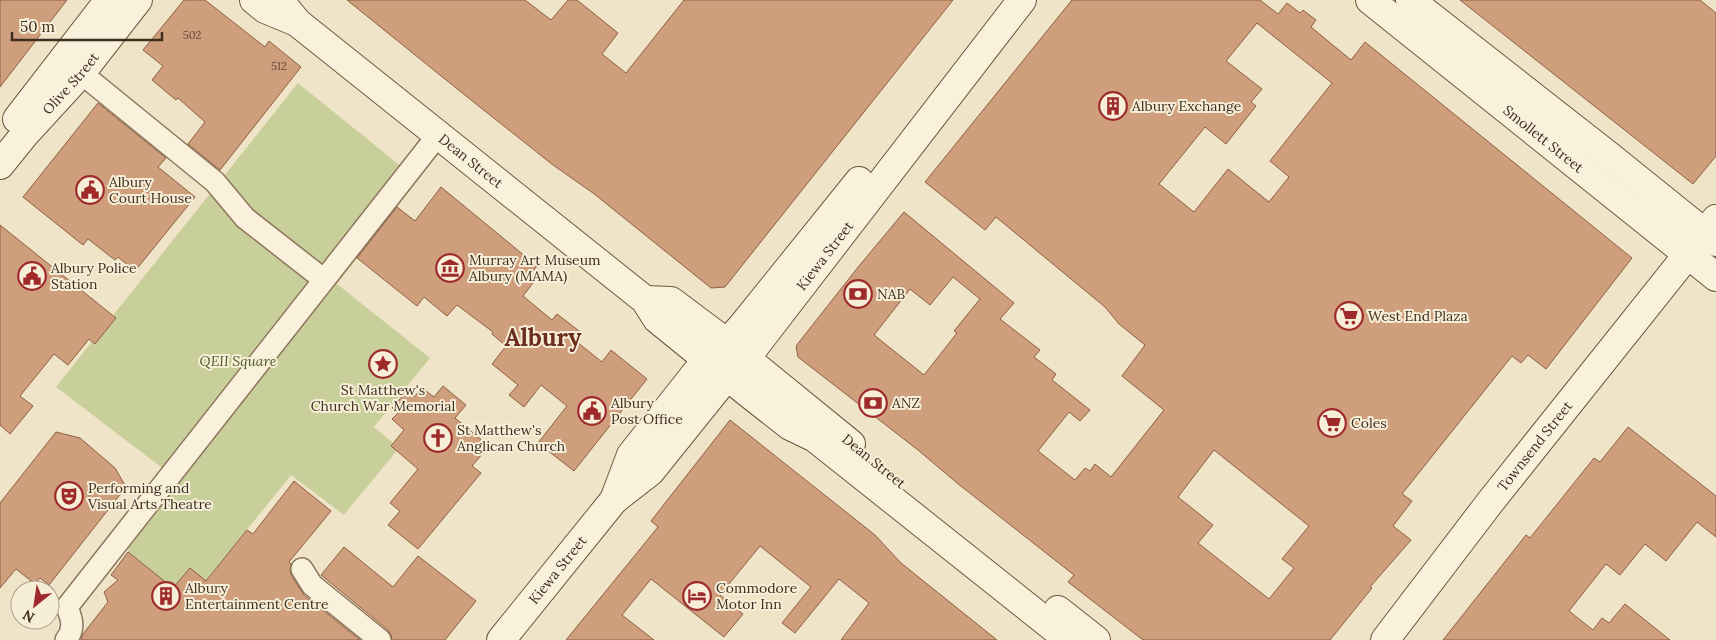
<svg xmlns="http://www.w3.org/2000/svg" width="1716" height="640" font-family="Lora,serif">
	<style>
		.green { fill: #c9cf9b }
		.building { fill: #cf9f7d; stroke: #8d5f41; fill-rule: evenodd }
		.lines { fill: none; stroke-linecap: round; stroke-linejoin: round }
		.street-casing { stroke: #8d765c; stroke-width: 24 }
		.secondary-casing { stroke: #6f573f; stroke-width: 30 }
		.street { stroke: #faf1dc; stroke-width: 21 }
		.secondary { stroke: #faf1dc; stroke-width: 28 }
		.labels { text-anchor: middle; dominant-baseline: central; stroke-width: 4; stroke-linejoin: round; paint-order: stroke }
		.number-label { font-size: 11px; fill: #624a37 }
		.street-label { font-size: 14px; fill: #3d2e20; stroke: #f7eed8 }
		.poi-label { font-size: 14px; fill: #3d2e20; stroke: #f7eed8; text-anchor: start }
		.park-label { font-size: 14px; font-style: italic; fill: #4d5a26; stroke: #f7eed8 }
		.town-label { font-size: 24px; font-weight: bold; fill: #6b2e1e; stroke: #f7eed8 }
	</style>
	<rect width="100%" height="100%" fill="#f0e4c8"/>
	<path class="green" d="M298,83L418,180L337,284L430,358L374,427L399,448L344,515L291,475L208,578L209,584L190,568L177,592L128,552L130,542L178,480L56,387Z"/>
	<g class="building">
		<path d="M0,0H67L0,87Z"/>
		<path d="M184,0H205L265,47L269,41L301,67L220,170L188,144L205,122L178,98L176,100L152,80L163,66L143,50Z"/>
		<path d="M347,0H525L551,20L568,0H577L618,33L602,54L626,73L684,0H953L725,287L711,288L593,193L553,165L461,92Z"/>
		<path d="M1072,0H1260L1278,14L1287,3L1300,13L1303,10L1316,20L1311,27L1351,60L1365,42L1632,258L1546,369L1528,355L1521,363L1512,356L1402,494L1412,501L1393,526L1411,540L1370,587L1372,588L1330,640H1143L1068,582L1074,575L957,483L918,450L798,357L796,346L859,266L904,212L1014,303L1000,319L1040,350L1034,357L1056,374L1052,380L1090,410L1080,421L1069,412L1038,451L1075,480L1085,468L1090,471L1095,464L1111,477L1164,410L1122,376L1145,345L1119,324L1105,307L996,217L985,230L925,182ZM1257,23L1332,83L1270,161L1289,177L1269,202L1228,169L1194,212L1159,184L1205,127L1226,144L1256,106L1251,102L1262,89L1226,61ZM953,277L980,299L954,331L957,333L924,375L874,335L910,289L930,305ZM1214,450L1309,526L1282,559L1294,568L1269,599L1198,543L1213,525L1178,497Z"/>
		<path d="M1460,0H1700L1716,13V156L1693,184Z"/>
		<path d="M98,103L166,158L158,167L195,197L135,271L118,257L115,260L88,239L83,245L23,197Z"/>
		<path d="M441,187L537,266L530,275L536,279L523,296L552,320L557,314L583,334L577,342L602,362L611,350L647,379L574,471L538,443L567,406L541,385L524,407L509,395L518,385L492,364L506,346L492,334L493,332L457,305L447,316L424,297L417,306L357,258L397,207L415,221Z"/>
		<path d="M0,225L116,318L95,344L89,339L68,365L54,354L20,396L33,406L10,434L0,425Z"/>
		<path d="M443,386L466,405L455,418L489,446L472,466L481,473L418,549L388,525L400,511L390,503L418,469L391,446L404,430L392,419L398,413L392,408L407,391L414,397L422,388L434,397Z"/>
		<path d="M730,420L875,535L901,563L997,640H841L869,603L839,579L795,633L782,623L811,587L760,546L720,595L743,614L724,637L651,579L622,615L654,640H566L658,527L651,521Z"/>
		<path d="M1628,427L1716,496V537L1697,522L1666,561L1645,544L1620,575L1606,564L1569,611L1593,630L1602,618L1609,623L1625,604L1670,640H1443L1526,535L1530,538L1594,458L1600,462Z"/>
		<path d="M56,432L80,438L115,468L126,487L49,585L40,578L35,584L16,569L0,588V503Z"/>
		<path d="M294,481L331,511L289,562L291,564L290,570L291,575L304,595L360,640H81L83,634L108,602L104,592L118,580L111,575L128,552L173,588L190,568L206,581L247,530L253,534Z"/>
		<path d="M344,547L393,587L418,556L476,601L445,640H392L391,635L388,630L321,575Z"/>
	</g>
	<g class="lines">
		<defs>
			<g id="street">
				<path d="M81,73L215,182L245,218L323,279"/>
				<path d="M302,569L312,585L380,640"/>
				<path d="M66,640C75,629 72,619 67,607L438,135"/>
			</g>
			<g id="secondary">
				<path d="M254,0L265,9L294,21"/>
				<path id="s1" d="M279,0L298,23L645,300L657,319L748,393L790,426L815,438L1069,640"/>
				<path id="s2" d="M1370,0L1716,277"/>
				<path d="M1410,0L1608,155L1716,242"/>
				<path d="M17,119L109,0"/>
				<path id="s3" d="M0,165L25,134L81,73L138,0"/>
				<path d="M645,300L671,301L727,343L851,444"/>
				<path d="M614,500L631,455L707,359L727,343L743,325L859,181"/>
				<path d="M1058,610L1096,640"/>
				<path id="s4" d="M501,640L614,500L650,472L728,375L746,358L1022,0"/>
				<path id="s5" d="M1385,640L1491,501L1716,219"/>
			</g>
		</defs>
		<use href="#street" class="street-casing"/>
		<use href="#secondary" class="secondary-casing"/>
		<use href="#street" class="street"/>
		<use href="#secondary" class="secondary"/>
	</g>
	<defs>
		<symbol id="building-ring" viewBox="-11 -11 22 22"><circle r="9.5" fill="#f7eed8" stroke="#9e2a2b" stroke-width="1.5"/><path d="M-4-6H4V6H1V3H-1V6H-4ZM-2.5-4.3h1.7v1.8h-1.7ZM.8-4.3h1.7v1.8H.8ZM-2.5-1h1.7V.8h-1.7ZM.8-1h1.7V.8H.8Z" fill="#9e2a2b"/></symbol>
		<symbol id="civic-ring" viewBox="-11 -11 22 22"><circle r="9.5" fill="#f7eed8" stroke="#9e2a2b" stroke-width="1.5"/><path d="M-.6-6.5H3V-4.5H.6V-3L4-1V1h2V6H-6V1h2V-1L-.6-3ZM-1.2 2.5V6h2.4V2.5Z" fill="#9e2a2b"/></symbol>
		<symbol id="museum-ring" viewBox="-11 -11 22 22"><circle r="9.5" fill="#f7eed8" stroke="#9e2a2b" stroke-width="1.5"/><path d="M0-6L6-3V-2H-6V-3ZM-5-1h2V3h-2ZM-1-1h2V3h-2ZM3-1h2V3H3ZM-6 4H6V6H-6Z" fill="#9e2a2b"/></symbol>
		<symbol id="bank-ring" viewBox="-11 -11 22 22"><circle r="9.5" fill="#f7eed8" stroke="#9e2a2b" stroke-width="1.5"/><path d="M-6-4H6V4H-6ZM0-2.3a2.3 2.3 0 1 0 0 4.6a2.3 2.3 0 1 0 0-4.6Z" fill="#9e2a2b"/></symbol>
		<symbol id="supermarket-ring" viewBox="-11 -11 22 22"><circle r="9.5" fill="#f7eed8" stroke="#9e2a2b" stroke-width="1.5"/><path d="M-6-5.5h2.5l.6 2H6L4.5 2H-2.5L-4.4-4H-6ZM-1.5 3.2a1.3 1.3 0 1 0 .1 0ZM3 3.2a1.3 1.3 0 1 0 .1 0Z" fill="#9e2a2b"/></symbol>
		<symbol id="sight-ring" viewBox="-11 -11 22 22"><circle r="9.5" fill="#f7eed8" stroke="#9e2a2b" stroke-width="1.5"/><path d="M0-6L1.8-2.2L6-1.7L2.9 1.2L3.7 5.4L0 3.3L-3.7 5.4L-2.9 1.2L-6-1.7L-1.8-2.2Z" fill="#9e2a2b"/></symbol>
		<symbol id="church-ring" viewBox="-11 -11 22 22"><circle r="9.5" fill="#f7eed8" stroke="#9e2a2b" stroke-width="1.5"/><path d="M-1.2-6h2.4v3.5h3.3v2.4h-3.3V6h-2.4V-.1h-3.3v-2.4h3.3Z" fill="#9e2a2b"/></symbol>
		<symbol id="theatre-ring" viewBox="-11 -11 22 22"><circle r="9.5" fill="#f7eed8" stroke="#9e2a2b" stroke-width="1.5"/><path d="M-5-5.5Q0-4 5-5.5V0Q5 5 0 6Q-5 5-5 0ZM-3.3-2.5H-1v1.5H-3.3ZM1-2.5H3.3v1.5H1ZM-2.8 1Q0 5.5 2.8 1Z" fill="#9e2a2b"/></symbol>
		<symbol id="hotel-ring" viewBox="-11 -11 22 22"><circle r="9.5" fill="#f7eed8" stroke="#9e2a2b" stroke-width="1.5"/><path d="M-6-4.5h1.5V1H6V5H4.5V3h-9V5H-6ZM-4 0a1.8 1.8 0 1 1 3.6 0ZM.5 0V-2.5h3Q6-2.5 6 0Z" fill="#9e2a2b"/></symbol>
	</defs>
	<g fill-rule="evenodd">
		<use href="#building-ring" x="1097" y="90" width="32" height="32"/>
		<use href="#civic-ring" x="74" y="174" width="32" height="32"/>
		<use href="#museum-ring" x="434" y="252" width="32" height="32"/>
		<use href="#civic-ring" x="16" y="260" width="32" height="32"/>
		<use href="#bank-ring" x="842" y="278" width="32" height="32"/>
		<use href="#supermarket-ring" x="1333" y="300" width="32" height="32"/>
		<use href="#sight-ring" x="367" y="348" width="32" height="32"/>
		<use href="#bank-ring" x="857" y="387" width="32" height="32"/>
		<use href="#civic-ring" x="576" y="395" width="32" height="32"/>
		<use href="#supermarket-ring" x="1316" y="407" width="32" height="32"/>
		<use href="#church-ring" x="422" y="422" width="32" height="32"/>
		<use href="#theatre-ring" x="53" y="480" width="32" height="32"/>
		<use href="#building-ring" x="150" y="580" width="32" height="32"/>
		<use href="#hotel-ring" x="681" y="580" width="32" height="32"/>
	</g>
	<g class="labels">
		<g class="number-label">
			<text x="192" y="35">502</text>
			<text x="279" y="66">512</text>
		</g>
		<g class="street-label">
			<text stroke="none"><textPath href="#s3" startOffset="108">Olive Street</textPath></text>
			<text stroke="none"><textPath href="#s2" startOffset="222">Smollett Street</textPath></text>
			<text stroke="none"><textPath href="#s1" startOffset="251">Dean Street</textPath></text>
			<text stroke="none"><textPath href="#s4" startOffset="504">Kiewa Street</textPath></text>
			<text stroke="none"><textPath href="#s5" startOffset="245">Townsend Street</textPath></text>
			<text transform="translate(874 461) rotate(39)">Dean Street</text>
			<text stroke="none"><textPath href="#s4" startOffset="90">Kiewa Street</textPath></text>
		</g>
		<g class="poi-label">
			<text x="1132" y="106">Albury Exchange</text>
			<text x="109" y="182">Albury<tspan x="109" dy="16">Court House</tspan></text>
			<text x="469" y="260">Murray Art Museum<tspan x="469" dy="16">Albury (MAMA)</tspan></text>
			<text x="51" y="268">Albury Police<tspan x="51" dy="16">Station</tspan></text>
			<text x="877" y="294">NAB</text>
			<text x="1368" y="316">West End Plaza</text>
			<text x="383" y="390" text-anchor="middle">St Matthew's<tspan x="383" dy="16">Church War Memorial</tspan></text>
			<text x="611" y="403">Albury<tspan x="611" dy="16">Post Office</tspan></text>
			<text x="892" y="403">ANZ</text>
			<text x="1351" y="423">Coles</text>
			<text x="457" y="430">St Matthew's<tspan x="457" dy="16">Anglican Church</tspan></text>
			<text x="88" y="488">Performing and<tspan x="88" dy="16">Visual Arts Theatre</tspan></text>
			<text x="185" y="588">Albury<tspan x="185" dy="16">Entertainment Centre</tspan></text>
			<text x="716" y="588">Commodore<tspan x="716" dy="16">Motor Inn</tspan></text>
		</g>
		<g class="park-label">
			<text x="238" y="361">QEII Square</text>
		</g>
		<g class="town-label">
			<text x="543" y="337">Albury</text>
		</g>
	</g>
	<g transform="translate(35 605) rotate(210)"><circle r="24" fill="#f7eed8" stroke="#ada18e"/>
	<path d="M0-4L9 19L0 12L-9 19Z" fill="#9e2a2b"/>
	<text y="-8" font-size="14" font-weight="bold" text-anchor="middle" fill="#3d2e20">N</text>
	</g>
	<path d="M12 32v8h150v-8" fill="none" stroke="#3d2e20" stroke-width="2.5"/>
	<text x="20" y="32" font-size="15" fill="#3d2e20" stroke="#f7eed8" stroke-width="4" paint-order="stroke">50 m</text>
</svg>
